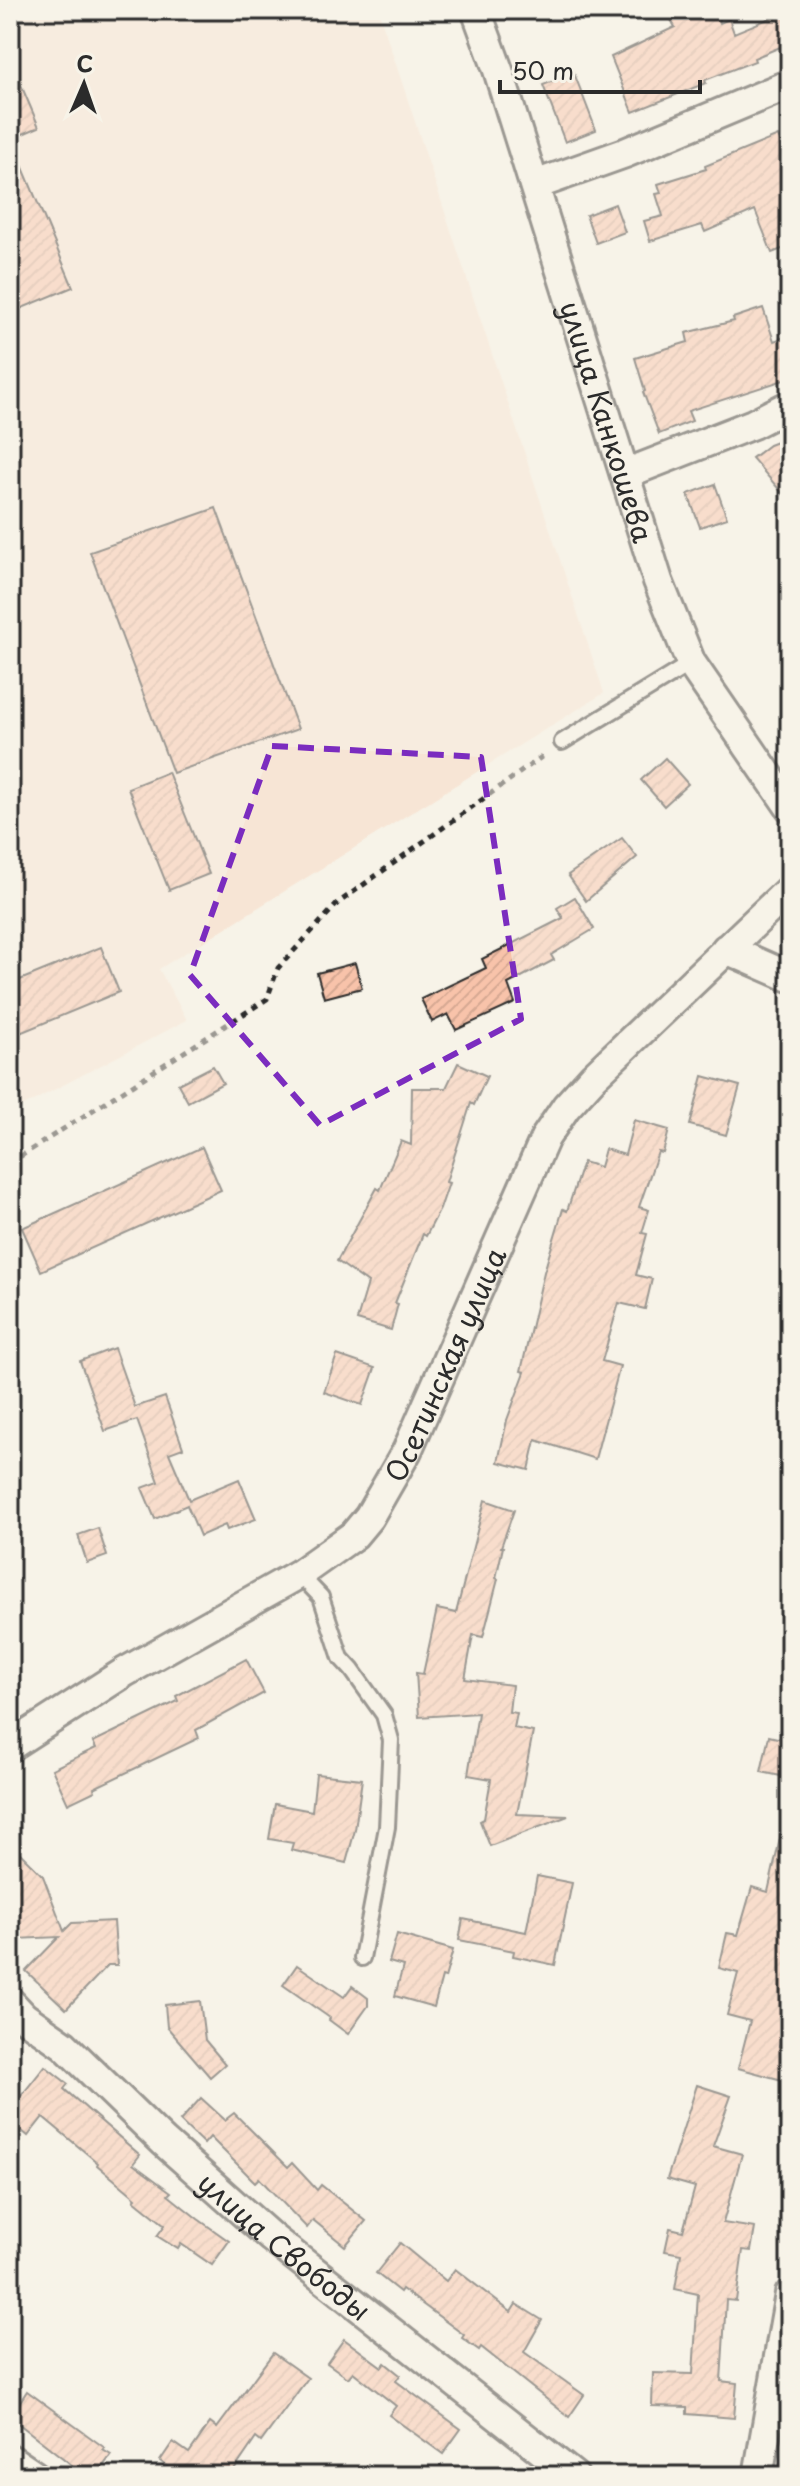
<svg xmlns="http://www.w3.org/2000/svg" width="800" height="2486" font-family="'Playpen Sans',sans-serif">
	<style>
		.built { fill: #f7e5d5 }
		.building { fill: url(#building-hatch); stroke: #2b2b2b; stroke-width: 2 }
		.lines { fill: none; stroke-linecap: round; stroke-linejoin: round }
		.lane-casing { stroke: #2b2b2b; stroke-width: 20 }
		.street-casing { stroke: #2b2b2b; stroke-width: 34 }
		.path { stroke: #2b2b2b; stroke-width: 5; stroke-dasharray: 6 6; stroke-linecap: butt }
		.lane { stroke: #f7f3e8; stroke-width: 14 }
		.street { stroke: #f7f3e8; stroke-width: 28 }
		.marked { fill: none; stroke: #7b2cbf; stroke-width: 6; stroke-dasharray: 16 10; stroke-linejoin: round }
		.labels { text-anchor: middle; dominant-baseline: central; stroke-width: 6; stroke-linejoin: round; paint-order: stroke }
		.street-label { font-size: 28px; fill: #2b2b2b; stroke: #f7f3e8 }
	</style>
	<defs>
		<pattern id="building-hatch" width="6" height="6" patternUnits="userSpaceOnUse" patternTransform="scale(2)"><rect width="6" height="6" fill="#f8c3aa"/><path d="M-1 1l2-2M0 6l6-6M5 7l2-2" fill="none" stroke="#d5a892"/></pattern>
	</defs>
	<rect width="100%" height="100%" fill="#f7f3e8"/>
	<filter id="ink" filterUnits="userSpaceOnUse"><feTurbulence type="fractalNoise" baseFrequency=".0125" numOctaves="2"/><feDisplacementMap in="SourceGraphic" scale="16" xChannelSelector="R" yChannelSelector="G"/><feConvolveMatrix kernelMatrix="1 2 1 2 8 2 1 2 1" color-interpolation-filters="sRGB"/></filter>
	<g filter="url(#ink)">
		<path class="built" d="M10,10H378L604,693L159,969L187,1020L10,1113Z"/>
		<g class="building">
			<path d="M688,10H716L720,23L729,19L734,33L790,10V43L754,58L755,61L705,80L706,83L633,112L611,57L675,27L670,18Z"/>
			<path d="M10,59L39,127L11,139L73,287L10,313Z"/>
			<path d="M574,73L596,130L565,142L543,85Z"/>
			<path d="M778,136L790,164V246L772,253L755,210L705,232L702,225L650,241L644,221L663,216L656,194L661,193L658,184L706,169L705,166Z"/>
			<path d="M615,204L625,232L596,243L586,215Z"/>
			<path d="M763,308L774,341L790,335V378L688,411L692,421L659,434L643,392L645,391L635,358L688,342L686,333L734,321L733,318Z"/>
			<path d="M790,437V502L752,458L769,445Z"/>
			<path d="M715,484L727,518L700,527L688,494Z"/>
			<path d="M216,508L298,729L173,773L90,552Z"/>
			<path d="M665,758L688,784L664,806L641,780Z"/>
			<path d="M168,772L209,874L169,890L128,788Z"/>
			<path d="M622,838L637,857L586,901L568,875Z"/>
			<path d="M575,897L594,929L551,955L554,960L508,984L515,1003L456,1030L448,1014L432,1022L421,999L486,968L482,959L563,918L557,908Z"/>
			<path d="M101,947L119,992L10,1037V984Z"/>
			<path d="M355,963L362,988L324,998L317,973Z"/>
			<path d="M458,1063L487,1076L474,1105L471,1103L446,1182L449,1183L440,1209L426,1236L423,1234L395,1303L398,1304L391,1330L357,1320L368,1283L337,1261L377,1188L380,1190L401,1141L411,1145L412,1088H446Z"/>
			<path d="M213,1066L223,1083L188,1102L178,1084Z"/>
			<path d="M703,1076L740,1086L726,1135L690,1125Z"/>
			<path d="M634,1120L669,1130L663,1153L658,1152L639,1207L649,1210L642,1233L647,1234L636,1275L652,1279L645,1309L619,1303L602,1361L620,1366L595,1459L536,1440L529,1470L498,1462L507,1420L525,1372L521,1371L544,1272L563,1209L567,1211L583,1162L600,1167L605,1149L625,1155Z"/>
			<path d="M202,1147L221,1190L41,1271L22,1228Z"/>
			<path d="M114,1348L135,1407L165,1397L183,1448L169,1453L189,1500L239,1479L256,1519L227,1530L225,1525L200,1536L187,1505L155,1519L142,1488L159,1482L137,1420L105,1431L80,1361Z"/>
			<path d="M337,1355L375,1368L362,1405L324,1392Z"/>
			<path d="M485,1500L514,1510L501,1547H503L496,1578L498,1579L483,1637L473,1635L465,1679L512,1685L509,1712L517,1713L514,1728L533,1732L517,1814L568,1816L490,1846L480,1821L484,1819L491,1779L468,1775L478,1713L419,1717L416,1673L423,1674L437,1609L456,1613Z"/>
			<path d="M98,1528L107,1556L87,1563L78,1535Z"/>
			<path d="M246,1659L264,1693L196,1730L199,1738L94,1788L95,1791L68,1804L52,1769L96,1748L93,1742L178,1701L176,1696Z"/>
			<path d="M769,1736L790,1741V1762L786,1777L761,1772Z"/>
			<path d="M316,1774L362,1779L355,1830L346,1863L291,1850L293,1843L269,1839L275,1804L312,1811Z"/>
			<path d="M781,1834L790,1835V2002L779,2046L790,2050L782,2080L738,2068L750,2021L727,2015L738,1973L719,1968L727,1933L738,1935L752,1887L768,1892Z"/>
			<path d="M10,1843L43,1876L64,1931L72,1923L114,1921L117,1965H108L66,2009L26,1971L59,1937L16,1939L10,1928Z"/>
			<path d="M537,1876L572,1883L555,1965L513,1956L514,1951L459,1940L463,1919L526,1932Z"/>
			<path d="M397,1934L453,1950L445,1978L442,1977L434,2007L395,1996L403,1966L389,1962Z"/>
			<path d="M297,1965L344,1997L352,1986L368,1998V2006L348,2034L329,2020L330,2018L283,1985Z"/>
			<path d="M200,2001L205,2040L225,2064L210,2077L167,2027L165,2005Z"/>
			<path d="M45,2066L68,2084L64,2089L140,2155L133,2164L171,2192L168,2195L198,2219L229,2241L212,2265L181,2244L178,2249L157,2236L165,2225L134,2200L136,2198L97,2165L98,2163L43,2117L28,2136L10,2121V2087L21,2096Z"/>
			<path d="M697,2085L731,2096L713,2146L742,2154L723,2223L755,2228L751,2251L743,2250L736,2301L726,2300L721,2381L737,2383L734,2418L687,2414V2407L652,2406L653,2373L693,2374L698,2294L675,2289L681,2254L665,2251L670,2228L683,2231L695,2187L667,2179Z"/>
			<path d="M201,2098L225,2120L234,2113L288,2167L292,2163L317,2190L321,2185L366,2221L345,2246L313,2220L307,2228L259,2178L255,2182L210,2137L204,2144L180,2121Z"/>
			<path d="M400,2243L446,2281L455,2269L511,2312L516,2304L542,2320L524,2352L584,2395L569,2417L481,2347L479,2350L462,2338L464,2335L402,2289L400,2292L376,2273Z"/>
			<path d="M344,2339L382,2367L385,2363L400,2375L396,2381L461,2429L443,2454L389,2415L396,2406L353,2372L348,2378L327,2363Z"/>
			<path d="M273,2353L308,2378L261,2442L256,2438L230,2476H173L176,2473L160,2461L173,2442L189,2453L210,2423L217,2428Z"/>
			<path d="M27,2391L105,2448L103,2450L111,2455L96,2476H86L10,2417Z"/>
		</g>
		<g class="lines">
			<defs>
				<g id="lane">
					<path d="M562,742L691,663"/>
					<path d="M299,1574L321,1597L341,1658L352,1670L384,1715L391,1740L387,1827L362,1958"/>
				</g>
				<g id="street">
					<path id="s1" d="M476,10L498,70L658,581L691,663L790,807"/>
					<path d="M535,185L625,153L790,84"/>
					<path d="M625,474L753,424L790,405"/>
					<path d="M726,949L790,977"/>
					<path id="s2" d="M10,1746L125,1672L299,1574L354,1535L369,1517L407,1451L545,1138L566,1107L594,1076L790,889"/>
					<path id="s3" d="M10,2002L24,2017L64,2045L164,2142L272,2238L574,2476"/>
					<path d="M10,2459L35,2476"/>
					<path d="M758,2476L790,2294"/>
				</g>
			</defs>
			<use href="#lane" class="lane-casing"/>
			<use href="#street" class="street-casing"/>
			<path class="path" d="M10,1163L267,999L278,968L338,903L547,753"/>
			<use href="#lane" class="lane"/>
			<use href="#street" class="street"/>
		</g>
	</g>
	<path d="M0 0H800V2486H0ZM272,746L481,757L521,1019L320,1125L190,975Z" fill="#f7f3e8" fill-opacity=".55" fill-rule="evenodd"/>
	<path class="marked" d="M272,746L481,757L521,1019L320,1125L190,975Z"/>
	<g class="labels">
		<g class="street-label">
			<text stroke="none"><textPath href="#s1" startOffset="432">улица Канкошева</textPath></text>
			<text stroke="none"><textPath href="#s2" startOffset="598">Осетинская улица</textPath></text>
			<text stroke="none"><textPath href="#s3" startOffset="368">улица Свободы</textPath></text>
		</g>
	</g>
	<rect width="800" height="2486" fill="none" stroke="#f7f3e8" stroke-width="40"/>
	<rect x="20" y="20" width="760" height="2446" fill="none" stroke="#2b2b2b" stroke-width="3" filter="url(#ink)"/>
	<g transform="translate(84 84) rotate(2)" stroke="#f7f3e8" stroke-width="6" paint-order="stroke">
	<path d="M0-6L14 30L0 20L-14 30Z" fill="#2b2b2b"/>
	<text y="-12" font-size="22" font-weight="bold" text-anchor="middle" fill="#2b2b2b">С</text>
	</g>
	<path d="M500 80v12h200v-12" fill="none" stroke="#2b2b2b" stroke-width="4"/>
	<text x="512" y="80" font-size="24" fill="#2b2b2b" stroke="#f7f3e8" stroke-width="6" paint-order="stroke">50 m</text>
</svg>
